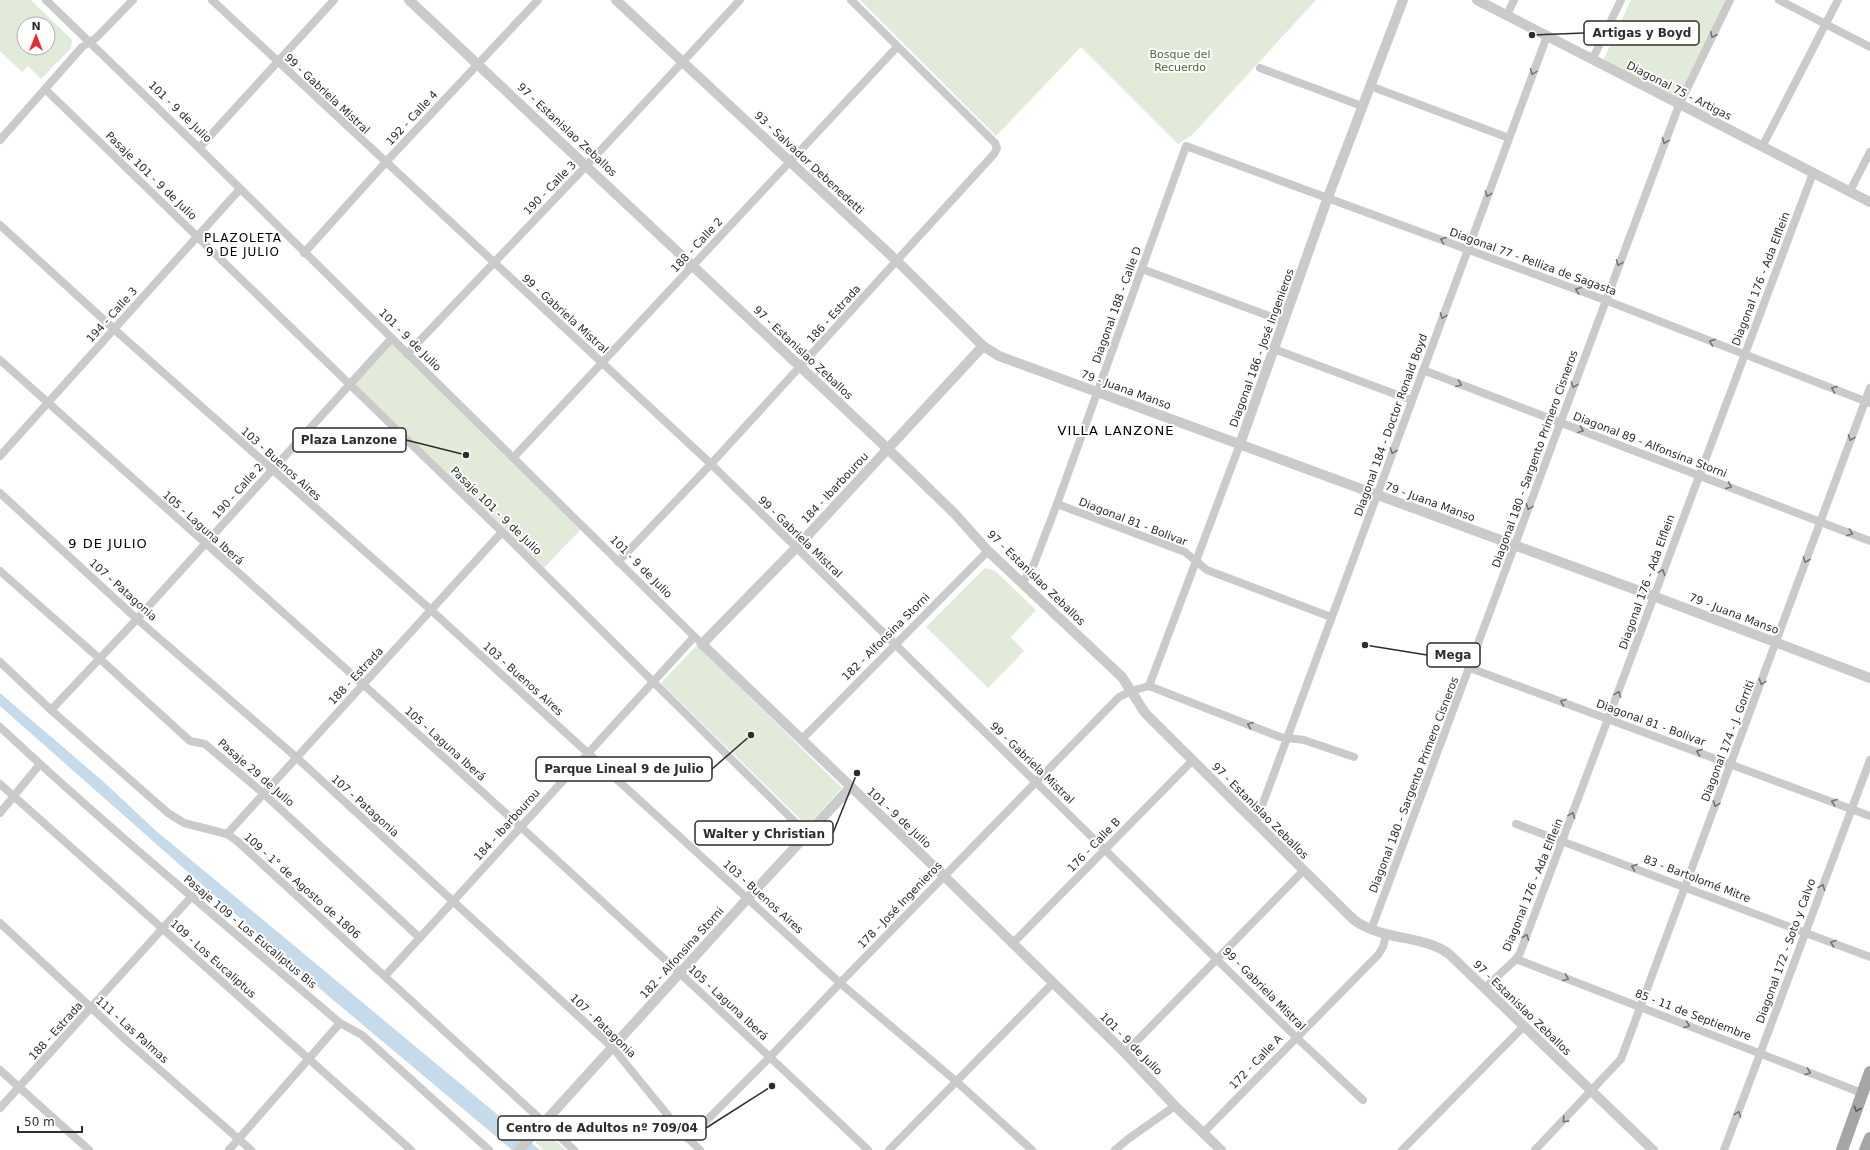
<svg xmlns="http://www.w3.org/2000/svg" width="1870" height="1150" font-family="'DejaVu Sans',sans-serif">
	<style>
		.green { fill: #e2ebd9; fill-rule: evenodd }
		.water { fill: #c5dbeb }
		.lines { fill: none; stroke-linecap: round; stroke-linejoin: round }
		.minor { stroke: #cacaca; stroke-width: 8 }
		.tertiary { stroke: #cacaca; stroke-width: 10 }
		.primary { stroke: #a5a5a5; stroke-width: 12 }
		.oneway { stroke: #747474 }
		.oneway2 { stroke: #5d5d5d }
		.labels { text-anchor: middle; dominant-baseline: central; stroke-width: 4; stroke-linejoin: round; paint-order: stroke }
		.park-label { font-size: 11px; fill: #4e683a; stroke: #fff }
		.street-label { font-size: 11px; fill: #2d2d2d; stroke: #fff }
		.neighbourhood-label { font-size: 12px; letter-spacing: 1px; fill: #000; stroke: #fff }
		.quarter-label { font-size: 13px; letter-spacing: 1px; fill: #000; stroke: #fff }
		.leader { fill: none; stroke: #2d2d2d; stroke-width: 1.5 }
		.callout-dot { fill: #2d2d2d; stroke: #fff; stroke-width: 1.5 }
		.callout { fill: #fff; stroke: #2d2d2d; stroke-width: 1.5 }
		.callout-label { font-size: 12px; text-anchor: middle; font-weight: bold; fill: #2d2d2d }
	</style>
	<rect width="100%" height="100%" fill="#fff"/>
	<g class="green">
		<path d="M0,0H31L72,40L71,48L41,79L28,66L22,72L0,51ZM24,24H48V48H24Z"/>
		<path d="M860,0H1316L1192,135L1178,144L1081,47L996,136Z"/>
		<path d="M1631,0H1726L1677,101L1602,63Z"/>
		<path d="M391,339L583,527L541,571L350,384Z"/>
		<path d="M985,568L994,570L1036,610L1011,637L1024,651L988,688L926,627Z"/>
		<path d="M697,645L842,788L807,826L661,683Z"/>
		<path d="M542,1133L548,1134L566,1150H543L535,1142Z"/>
	</g>
	<path class="water" d="M0,693L105,783L155,830L540,1150H512L326,994L0,706Z"/>
	<g class="lines">
		<g class="minor">
			<path d="M46,0L199,148L702,644"/>
			<path d="M212,0L711,464L1296,1037L1363,1100"/>
			<path d="M1779,0L1870,47"/>
			<path d="M1507,15L1514,0"/>
			<path d="M1592,60L1621,0"/>
			<path d="M1260,68L1362,106"/>
			<path d="M1370,86L1509,138"/>
			<path d="M45,89L502,532L807,834"/>
			<path d="M0,140L82,47L96,38L133,0"/>
			<path d="M1762,147L1838,0"/>
			<path d="M199,148L334,0"/>
			<path d="M1850,191L1870,152"/>
			<path d="M0,225L115,330L431,610L840,983L957,1082L1032,1150"/>
			<path d="M304,253L385,163L538,0"/>
			<path d="M1142,269L1283,321"/>
			<path d="M1274,349L1411,400"/>
			<path d="M407,354L587,165L740,0"/>
			<path d="M0,360C292,620 585,880 868,1150"/>
			<path d="M1423,370L1870,541"/>
			<path d="M0,456L240,189"/>
			<path d="M513,458L897,47"/>
			<path d="M0,493L137,619L296,757L613,1048L679,1129L700,1150"/>
			<path d="M1057,504L1185,552L1207,570L1331,617"/>
			<path d="M618,562L711,464L994,154L997,148L995,143L851,0"/>
			<path d="M0,571L100,659L190,741L205,744L263,793L420,938"/>
			<path d="M1023,582L1034,564L1057,504L1186,146L1605,300L1870,403"/>
			<path d="M0,662L51,710L168,813L184,823L227,834L237,841L574,1150"/>
			<path d="M1470,668L1870,816"/>
			<path d="M1149,686L1240,444"/>
			<path d="M1149,686L1280,737L1304,740L1354,757"/>
			<path d="M51,710L137,619L391,339"/>
			<path d="M0,727C110,830 226,925 340,1023L362,1035L489,1150"/>
			<path d="M801,740L988,551"/>
			<path d="M0,784L411,1150"/>
			<path d="M0,813L40,764"/>
			<path d="M1256,822L1547,36"/>
			<path d="M1516,824L1870,957"/>
			<path d="M227,834L502,532"/>
			<path d="M0,923L127,1041L251,1150"/>
			<path d="M1371,930L1679,105L1730,0"/>
			<path d="M1012,944L1192,761"/>
			<path d="M1516,959L1862,1093"/>
			<path d="M385,976L694,637"/>
			<path d="M1485,988L1516,959L1520,953L1813,173"/>
			<path d="M1125,1053L1303,871"/>
			<path d="M0,1070L89,1150"/>
			<path d="M0,1108L192,896"/>
			<path d="M1203,1133L1378,955L1383,947L1386,935"/>
			<path d="M688,1139L770,1057L840,983L1119,697L1131,691L1149,686"/>
			<path d="M229,1150L340,1023"/>
			<path d="M889,1150L1052,984"/>
			<path d="M1115,1150L1128,1139L1175,1106"/>
			<path d="M1402,1150L1524,1026"/>
			<path d="M1535,1150L1621,1059L1870,388"/>
			<path d="M1724,1150L1870,760"/>
		</g>
		<g class="tertiary">
			<path d="M409,0L888,449L955,514L988,551L1122,677L1145,713L1354,920C1383,941 1424,935 1449,954L1653,1150"/>
			<path d="M616,0L897,261L983,346L999,356L1653,596L1870,678"/>
			<path d="M1477,0L1870,202"/>
			<path d="M983,346L796,548L702,644L944,876L1125,1053L1175,1106L1221,1150"/>
			<path d="M1240,444L1328,197L1403,0"/>
			<path d="M519,1150L748,898L850,788"/>
		</g>
		<g class="primary">
			<path d="M1842,1150L1870,1072"/>
			<path d="M1865,1150L1870,1138"/>
		</g>
	</g>
	<defs><path id="oneway-chevron" d="M-2-3.5L2.5 0L-2 3.5" fill="none" stroke-width="1.6" stroke-linecap="round" stroke-linejoin="round"/></defs>
	<g class="oneway">
		<use href="#oneway-chevron" transform="translate(1713 35) rotate(116)"/>
		<use href="#oneway-chevron" transform="translate(1533 72) rotate(111)"/>
		<use href="#oneway-chevron" transform="translate(1665 141) rotate(111)"/>
		<use href="#oneway-chevron" transform="translate(1488 194) rotate(110)"/>
		<use href="#oneway-chevron" transform="translate(1443 240) rotate(-160)"/>
		<use href="#oneway-chevron" transform="translate(1619 263) rotate(111)"/>
		<use href="#oneway-chevron" transform="translate(1578 290) rotate(-160)"/>
		<use href="#oneway-chevron" transform="translate(1443 316) rotate(110)"/>
		<use href="#oneway-chevron" transform="translate(1712 342) rotate(-159)"/>
		<use href="#oneway-chevron" transform="translate(1459 384) rotate(21)"/>
		<use href="#oneway-chevron" transform="translate(1574 385) rotate(110)"/>
		<use href="#oneway-chevron" transform="translate(1834 389) rotate(-159)"/>
		<use href="#oneway-chevron" transform="translate(1581 430) rotate(20)"/>
		<use href="#oneway-chevron" transform="translate(1851 438) rotate(111)"/>
		<use href="#oneway-chevron" transform="translate(1393 451) rotate(110)"/>
		<use href="#oneway-chevron" transform="translate(1729 486) rotate(21)"/>
		<use href="#oneway-chevron" transform="translate(1529 507) rotate(110)"/>
		<use href="#oneway-chevron" transform="translate(1850 533) rotate(21)"/>
		<use href="#oneway-chevron" transform="translate(1806 560) rotate(110)"/>
		<use href="#oneway-chevron" transform="translate(1662 572) rotate(-70)"/>
		<use href="#oneway-chevron" transform="translate(1762 682) rotate(111)"/>
		<use href="#oneway-chevron" transform="translate(1618 694) rotate(-70)"/>
		<use href="#oneway-chevron" transform="translate(1563 702) rotate(-160)"/>
		<use href="#oneway-chevron" transform="translate(1250 725) rotate(-159)"/>
		<use href="#oneway-chevron" transform="translate(1699 752) rotate(-160)"/>
		<use href="#oneway-chevron" transform="translate(1834 802) rotate(-160)"/>
		<use href="#oneway-chevron" transform="translate(1716 804) rotate(110)"/>
		<use href="#oneway-chevron" transform="translate(1572 815) rotate(-69)"/>
		<use href="#oneway-chevron" transform="translate(1634 867) rotate(-160)"/>
		<use href="#oneway-chevron" transform="translate(1822 887) rotate(-69)"/>
		<use href="#oneway-chevron" transform="translate(1526 937) rotate(-69)"/>
		<use href="#oneway-chevron" transform="translate(1833 943) rotate(-160)"/>
		<use href="#oneway-chevron" transform="translate(1566 978) rotate(21)"/>
		<use href="#oneway-chevron" transform="translate(1687 1025) rotate(21)"/>
		<use href="#oneway-chevron" transform="translate(1808 1072) rotate(21)"/>
		<use href="#oneway-chevron" transform="translate(1738 1114) rotate(-69)"/>
		<use href="#oneway-chevron" transform="translate(1565 1120) rotate(134)"/>
	</g>
	<use class="oneway2" href="#oneway-chevron" transform="translate(1857 1109) rotate(109)"/>
	<g class="labels">
		<g class="park-label">
			<text x="1180" y="54">Bosque del<tspan x="1180" dy="13">Recuerdo</tspan></text>
		</g>
		<g class="street-label">
			<text transform="translate(1679 91) rotate(27)">Diagonal 75 - Artigas</text>
			<text transform="translate(327 94) rotate(43)">99 - Gabriela Mistral</text>
			<text transform="translate(180 112) rotate(44)">101 - 9 de Julio</text>
			<text transform="translate(412 118) rotate(-47)">192 - Calle 4</text>
			<text transform="translate(567 130) rotate(43)">97 - Estanislao Zeballos</text>
			<text transform="translate(809 163) rotate(43)">93 - Salvador Debenedetti</text>
			<text transform="translate(151 176) rotate(44)">Pasaje 101 - 9 de Julio</text>
			<text transform="translate(550 188) rotate(-46)">190 - Calle 3</text>
			<text transform="translate(697 245) rotate(-47)">188 - Calle 2</text>
			<text transform="translate(1533 262) rotate(20)">Diagonal 77 - Pelliza de Sagasta</text>
			<text transform="translate(1761 279) rotate(-69)">Diagonal 176 - Ada Elflein</text>
			<text transform="translate(1117 305) rotate(-70)">Diagonal 188 - Calle D</text>
			<text transform="translate(565 314) rotate(42)">99 - Gabriela Mistral</text>
			<text transform="translate(834 314) rotate(-48)">186 - Estrada</text>
			<text transform="translate(112 315) rotate(-48)">194 - Calle 3</text>
			<text transform="translate(410 340) rotate(45)">101 - 9 de Julio</text>
			<text transform="translate(1262 348) rotate(-70)">Diagonal 186 - José Ingenieros</text>
			<text transform="translate(803 353) rotate(43)">97 - Estanislao Zeballos</text>
			<text transform="translate(1126 390) rotate(20)">79 - Juana Manso</text>
			<text transform="translate(1391 425) rotate(-70)">Diagonal 184 - Doctor Ronald Boyd</text>
			<text transform="translate(1650 445) rotate(21)">Diagonal 89 - Alfonsina Storni</text>
			<text transform="translate(1535 459) rotate(-70)">Diagonal 180 - Sargento Primero Cisneros</text>
			<text transform="translate(281 464) rotate(42)">103 - Buenos Aires</text>
			<text transform="translate(835 488) rotate(-47)">184 - Ibarbourou</text>
			<text transform="translate(238 491) rotate(-48)">190 - Calle 2</text>
			<text transform="translate(1430 502) rotate(20)">79 - Juana Manso</text>
			<text transform="translate(496 511) rotate(44)">Pasaje 101 - 9 de Julio</text>
			<text transform="translate(1133 522) rotate(21)">Diagonal 81 - Bolivar</text>
			<text transform="translate(203 528) rotate(42)">105 - Laguna Iberá</text>
			<text transform="translate(800 537) rotate(44)">99 - Gabriela Mistral</text>
			<text transform="translate(641 567) rotate(45)">101 - 9 de Julio</text>
			<text transform="translate(1036 578) rotate(44)">97 - Estanislao Zeballos</text>
			<text transform="translate(1647 582) rotate(-70)">Diagonal 176 - Ada Elflein</text>
			<text transform="translate(123 590) rotate(42)">107 - Patagonia</text>
			<text transform="translate(1734 614) rotate(21)">79 - Juana Manso</text>
			<text transform="translate(886 637) rotate(-45)">182 - Alfonsina Storni</text>
			<text transform="translate(356 676) rotate(-47)">188 - Estrada</text>
			<text transform="translate(523 679) rotate(42)">103 - Buenos Aires</text>
			<text transform="translate(1651 723) rotate(20)">Diagonal 81 - Bolivar</text>
			<text transform="translate(1728 741) rotate(-69)">Diagonal 174 - J. Gorriti</text>
			<text transform="translate(445 744) rotate(42)">105 - Laguna Iberá</text>
			<text transform="translate(1032 763) rotate(44)">99 - Gabriela Mistral</text>
			<text transform="translate(256 773) rotate(41)">Pasaje 29 de Julio</text>
			<text transform="translate(1414 785) rotate(-69)">Diagonal 180 - Sargento Primero Cisneros</text>
			<text transform="translate(365 806) rotate(42)">107 - Patagonia</text>
			<text transform="translate(1260 811) rotate(45)">97 - Estanislao Zeballos</text>
			<text transform="translate(899 818) rotate(43)">101 - 9 de Julio</text>
			<text transform="translate(507 825) rotate(-48)">184 - Ibarbourou</text>
			<text transform="translate(1094 845) rotate(-46)">176 - Calle B</text>
			<text transform="translate(1697 879) rotate(21)">83 - Bartolomé Mitre</text>
			<text transform="translate(1533 885) rotate(-68)">Diagonal 176 - Ada Elflein</text>
			<text transform="translate(302 886) rotate(42)">109 - 1° de Agosto de 1806</text>
			<text transform="translate(763 897) rotate(42)">103 - Buenos Aires</text>
			<text transform="translate(900 905) rotate(-46)">178 - José Ingenieros</text>
			<text transform="translate(250 932) rotate(40)">Pasaje 109 - Los Eucaliptus Bis</text>
			<text transform="translate(1786 951) rotate(-70)">Diagonal 172 - Soto y Calvo</text>
			<text transform="translate(682 953) rotate(-48)">182 - Alfonsina Storni</text>
			<text transform="translate(213 959) rotate(42)">109 - Los Eucaliptus</text>
			<text transform="translate(1264 989) rotate(45)">99 - Gabriela Mistral</text>
			<text transform="translate(728 1003) rotate(43)">105 - Laguna Iberá</text>
			<text transform="translate(1522 1008) rotate(44)">97 - Estanislao Zeballos</text>
			<text transform="translate(1693 1015) rotate(21)">85 - 11 de Septiembre</text>
			<text transform="translate(603 1026) rotate(44)">107 - Patagonia</text>
			<text transform="translate(132 1030) rotate(42)">111 - Las Palmas</text>
			<text transform="translate(56 1031) rotate(-48)">188 - Estrada</text>
			<text transform="translate(1131 1044) rotate(45)">101 - 9 de Julio</text>
			<text transform="translate(1256 1062) rotate(-46)">172 - Calle A</text>
		</g>
		<g class="neighbourhood-label">
			<text x="243" y="238">PLAZOLETA<tspan x="243" dy="14">9 DE JULIO</tspan></text>
		</g>
		<g class="quarter-label">
			<text x="1116" y="430">VILLA LANZONE</text>
			<text x="108" y="543">9 DE JULIO</text>
		</g>
	</g>
	<path class="leader" d="M1532 35L1584 33M466 455L406 440M1365 645L1427 655M751 735L712 769M857 773L833 833M772 1086L706 1128"/>
	<g class="callout-dot">
		<circle cx="1532" cy="35" r="4"/>
		<circle cx="466" cy="455" r="4"/>
		<circle cx="1365" cy="645" r="4"/>
		<circle cx="751" cy="735" r="4"/>
		<circle cx="857" cy="773" r="4"/>
		<circle cx="772" cy="1086" r="4"/>
	</g>
	<g class="callout">
		<rect x="1584" y="21" width="115" height="24" rx="4"/>
		<rect x="293" y="428" width="113" height="24" rx="4"/>
		<rect x="1427" y="643" width="53" height="24" rx="4"/>
		<rect x="536" y="757" width="176" height="24" rx="4"/>
		<rect x="695" y="821" width="138" height="24" rx="4"/>
		<rect x="498" y="1116" width="208" height="24" rx="4"/>
	</g>
	<g class="callout-label">
		<text x="1642" y="37">Artigas y Boyd</text>
		<text x="349" y="444">Plaza Lanzone</text>
		<text x="1453" y="659">Mega</text>
		<text x="624" y="773">Parque Lineal 9 de Julio</text>
		<text x="764" y="838">Walter y Christian</text>
		<text x="602" y="1132">Centro de Adultos nº 709/04</text>
	</g>
	<g transform="translate(36 36)"><circle r="19" fill="#ffffff" stroke="#ababab"/>
	<path d="M0-3L7 15L0 10L-7 15Z" fill="#e72b33"/>
	<text y="-6" font-size="11" font-weight="bold" text-anchor="middle" fill="#2d2d2d">N</text>
	</g>
	<path d="M18 1126v6h64v-6" fill="none" stroke="#2d2d2d" stroke-width="2"/>
	<text x="24" y="1126" font-size="12" fill="#2d2d2d" stroke="#ffffff" stroke-width="3" paint-order="stroke">50 m</text>
</svg>
